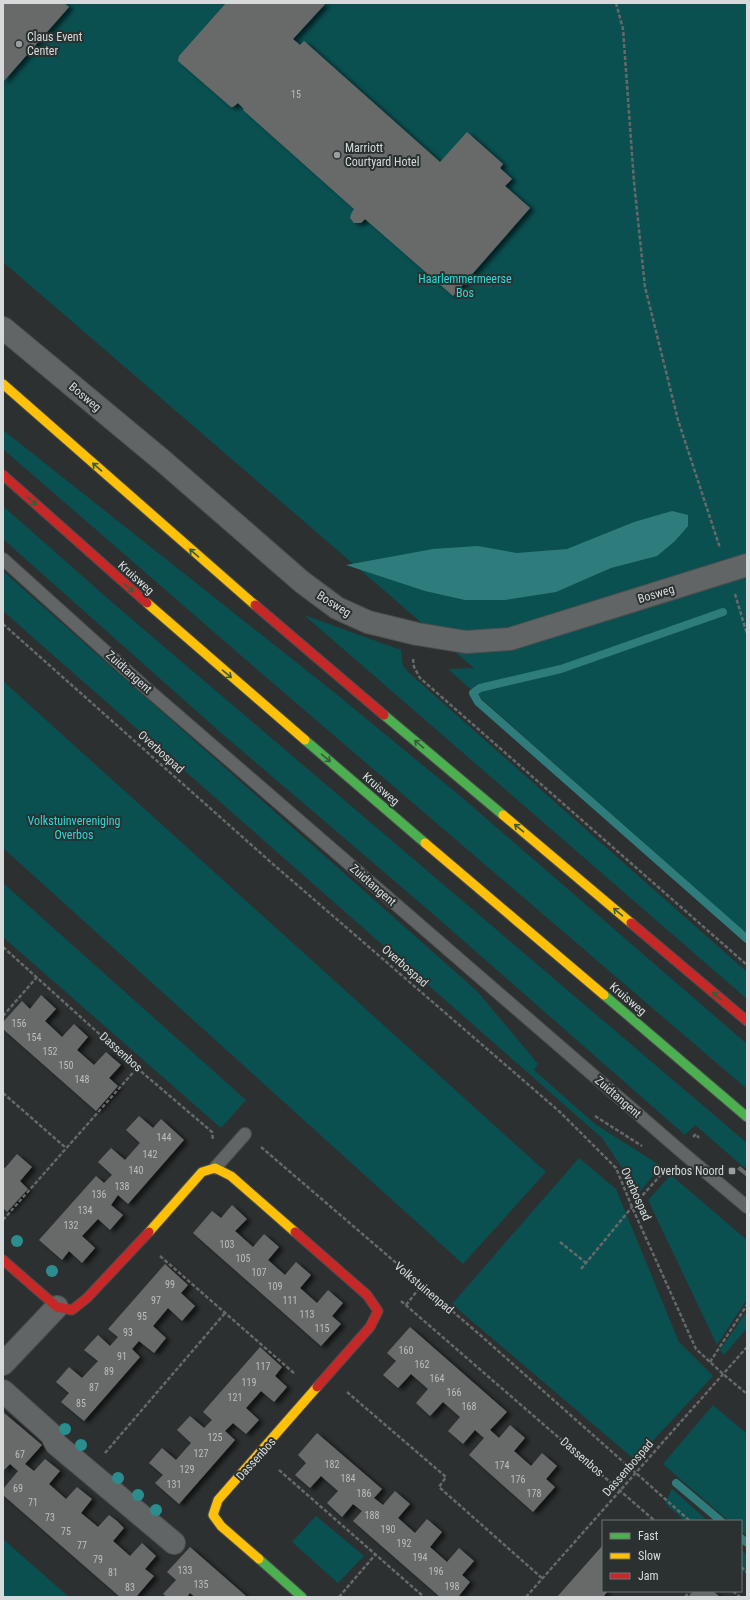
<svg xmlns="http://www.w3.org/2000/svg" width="750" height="1600" font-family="'Roboto Condensed',sans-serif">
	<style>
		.green { fill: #0a5051 }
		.water { fill: #2f7c7d }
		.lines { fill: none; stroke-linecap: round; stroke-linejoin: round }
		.stream { stroke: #2f7c7d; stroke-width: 8 }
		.building { fill: #676b6b; filter: url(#shadow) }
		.lane-casing { stroke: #4c4e4e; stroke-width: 14 }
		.street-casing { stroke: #4c4e4e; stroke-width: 24 }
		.fast-casing { stroke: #4c4e4e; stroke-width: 11 }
		.slow-casing { stroke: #4c4e4e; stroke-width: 11 }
		.jam-casing { stroke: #4c4e4e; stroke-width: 11 }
		.path { stroke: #676969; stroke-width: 2.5; stroke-dasharray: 4 2; stroke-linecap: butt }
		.lane { stroke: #626565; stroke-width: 12 }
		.street { stroke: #626565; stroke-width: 22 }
		.fast { stroke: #4caf50; stroke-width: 9 }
		.slow { stroke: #ffc107; stroke-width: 9 }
		.jam { stroke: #c62828; stroke-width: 9 }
		.tree { fill: #2b8d8e }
		.oneway { stroke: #375d3c }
		.poi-dot { fill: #9a9e9e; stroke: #2b3131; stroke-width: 1.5 }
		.labels { text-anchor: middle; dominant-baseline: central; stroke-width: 4; stroke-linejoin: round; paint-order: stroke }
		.number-label { font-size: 10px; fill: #babebe }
		.poi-label { font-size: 12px; fill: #d6dada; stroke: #2b3131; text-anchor: start }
		.park-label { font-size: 12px; fill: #2bd9db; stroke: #2b3131 }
		.street-label { font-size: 12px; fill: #d6dada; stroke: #2b3131 }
	</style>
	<defs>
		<filter id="shadow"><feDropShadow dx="4.5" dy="2.5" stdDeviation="2" flood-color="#0009"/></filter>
	</defs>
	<rect width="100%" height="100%" fill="#2c3030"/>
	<g class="green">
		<path d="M3,3H747V935L448,669L474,668L3,262Z"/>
		<path d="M3,430L335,693L459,795L747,1044V1089L260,672L3,449Z"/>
		<path d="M3,506L114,604L747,1143V1170L695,1125L685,1135L425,907L220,732L3,539Z"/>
		<path d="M3,571L477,991L538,1064L534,1070L595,1124L661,1166L639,1193L602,1138L3,611Z"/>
		<path d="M304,615L401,650L403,666L409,673L747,972V999Z"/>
		<path d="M3,681L546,1172L463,1264L3,848Z"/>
		<path d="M3,883L246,1100L221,1128L3,937Z"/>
		<path d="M579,1158L616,1189L679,1342L713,1376L635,1460L452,1304Z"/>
		<path d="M671,1175L747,1240V1299L717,1345L648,1200Z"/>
		<path d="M747,1311V1328L724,1355L720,1350Z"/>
		<path d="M713,1405L747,1434V1536L741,1531V1521H729L663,1464Z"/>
		<path d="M672,1489L708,1521H685L665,1503Z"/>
		<path d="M316,1516L364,1556L338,1583L292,1542Z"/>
		<path d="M3,1539L69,1597H3Z"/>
		<path d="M741,1550L747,1555V1575L741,1570Z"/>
	</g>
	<path class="water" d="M672,511L688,515V526L675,541L657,556L611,568L556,592L505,600H465L425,591L346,565L433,549L478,546L517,553L567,549L634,522Z"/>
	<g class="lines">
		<g class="stream">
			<path d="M723,612L561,669L480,688L473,693L478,702L747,939"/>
			<path d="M676,1483L721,1521"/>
			<path d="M741,1538L747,1543"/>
		</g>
	</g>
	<g class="building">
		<path d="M3,3H64L69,7L3,82Z"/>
		<path d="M226,3H326L293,39L300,45L304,41L440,162L467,132L503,164L500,168L512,179L505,186L530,208L453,296L365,219L361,223H354L350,218L351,214L354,209L243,110L244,109L238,103L233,107H231L178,61L179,56Z"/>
		<path d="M41,995L56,1009L45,1021L62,1037L74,1024L88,1037L77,1050L94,1065L106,1052L121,1065L109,1078L118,1086L96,1111L3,1029V1022L22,1001L30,1009Z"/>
		<path d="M139,1116L153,1128L161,1119L184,1140L128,1204L118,1195L111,1205L123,1215L110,1230L98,1219L82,1236L95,1248L82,1263L69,1251L62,1260L39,1240L96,1176L104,1183L112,1175L98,1162L111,1148L125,1160L140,1143L126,1130Z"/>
		<path d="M17,1154L32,1167L20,1181L28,1189L7,1212L3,1208V1167L5,1168Z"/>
		<path d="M740,1166L747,1172V1177L737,1169Z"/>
		<path d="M232,1205L247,1219L235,1231L253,1247L264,1234L279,1247L268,1260L285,1275L296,1262L311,1275L300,1288L317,1303L328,1290L343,1303L332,1316L341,1324L321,1346L193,1233L212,1211L221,1218Z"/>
		<path d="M165,1264L188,1285L181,1293L195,1306L182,1321L168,1308L153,1326L166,1338L154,1353L139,1341L132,1349L140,1357L84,1421L61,1402L69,1393L56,1382L69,1367L82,1378L98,1361L84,1350L98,1335L110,1346L118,1337L108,1329Z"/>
		<path d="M410,1327L507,1412L490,1430L499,1438L510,1425L525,1438L514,1451L531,1466L542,1453L557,1466L546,1479L555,1487L533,1512L469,1455L484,1438L475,1430L463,1444L448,1431L460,1417L443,1402L430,1416L416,1403L428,1389L411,1374L398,1388L383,1375L396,1361L387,1353Z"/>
		<path d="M260,1347L282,1367L275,1376L287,1387L274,1402L261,1391L246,1408L259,1420L246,1434L233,1423L225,1431L235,1440L179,1504L155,1483L163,1475L149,1463L162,1448L176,1460L191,1443L177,1430L190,1416L204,1428L212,1420L203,1412Z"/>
		<path d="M3,1412L42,1445L25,1464L34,1471L45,1459L60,1471L49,1484L66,1499L77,1487L92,1499L81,1513L98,1527L109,1515L117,1521L124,1528L113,1541L130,1556L142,1543L156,1556L145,1569L154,1576L136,1597H120L3,1495V1489L18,1471L10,1464L3,1471Z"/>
		<path d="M317,1433L382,1489L374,1498L383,1505L395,1491L410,1504L398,1518L415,1533L427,1519L442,1532L430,1547L447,1562L459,1548L474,1561L462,1575L470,1582L458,1597H440L353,1521L362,1511L353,1504L342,1517L327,1503L338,1491L321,1476L310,1488L295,1475L306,1463L298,1455Z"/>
		<path d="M603,1545V1591H608L603,1597H557Z"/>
		<path d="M190,1547L238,1589L247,1597H195L190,1593L187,1597H167L163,1594L176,1580L167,1572Z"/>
		<path d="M693,1591H713L720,1597H688Z"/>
	</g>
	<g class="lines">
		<defs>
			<g id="lane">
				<path d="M3,559L146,688L683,1153L747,1207"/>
				<path d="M215,1168L245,1134"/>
			</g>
			<g id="street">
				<path d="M3,328L163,461L302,582L337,608L368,622L417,634L466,642L510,639L747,565"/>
				<path d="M3,1364L57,1307"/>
				<path d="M3,1391L51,1434L56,1444L174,1543"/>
			</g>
			<g id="fast">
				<path d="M384,715L503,815"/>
				<path d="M305,740L425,843"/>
				<path d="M604,995L747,1117"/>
				<path d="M259,1559L302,1597"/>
			</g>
			<g id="slow">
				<path d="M3,384L255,605"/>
				<path d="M147,603L305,740"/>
				<path d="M503,815L631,923"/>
				<path d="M425,843L604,995"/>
				<path d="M149,1232L202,1172L215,1168L231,1176L295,1232"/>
				<path d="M259,1559L221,1526L213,1515L218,1500L317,1387"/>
			</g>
			<g id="jam">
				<path d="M3,475L147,603"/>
				<path d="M255,605L384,715"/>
				<path d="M631,923L747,1021"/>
				<path d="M295,1232L367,1295L378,1311L370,1327L317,1387"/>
				<path d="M3,1260L57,1307L72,1310L87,1298L149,1232"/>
			</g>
		</defs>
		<use href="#lane" class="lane-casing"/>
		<use href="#street" class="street-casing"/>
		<use href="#fast" class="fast-casing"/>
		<use href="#slow" class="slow-casing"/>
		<use href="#jam" class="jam-casing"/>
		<g class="path">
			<path d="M616,3L623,29L634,182L645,287L678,420L720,548"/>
			<path d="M735,594L747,634"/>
			<path d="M3,624L274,865L560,1112L616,1168L632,1207L696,1349L723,1374L747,1394"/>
			<path d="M413,659L414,667L420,678L747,965"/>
			<path d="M3,947L137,1068L212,1132L213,1140"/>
			<path d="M3,1016L37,977"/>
			<path d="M3,1093L66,1148"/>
			<path d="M595,1116L642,1146"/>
			<path d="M693,1137L696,1134L699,1138"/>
			<path d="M261,1147L479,1334L690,1521"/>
			<path d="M3,1220L137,1068"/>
			<path d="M560,1242L586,1263"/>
			<path d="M160,1256L295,1374"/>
			<path d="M581,1269L632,1207L668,1167"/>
			<path d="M401,1301L655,1521"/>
			<path d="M406,1305L421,1286"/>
			<path d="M710,1362L747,1305"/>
			<path d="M347,1392L446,1477L439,1487L543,1579"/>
			<path d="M105,1453L225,1313"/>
			<path d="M279,1470L424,1597"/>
			<path d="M741,1567L747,1572"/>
			<path d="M733,1591L740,1597"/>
			<path d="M339,1597L375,1555"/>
			<path d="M526,1597L747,1347"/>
			<path d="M685,1597L690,1591"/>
		</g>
		<use href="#lane" class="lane"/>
		<use href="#street" class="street"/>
		<use href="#fast" class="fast"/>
		<use href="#slow" class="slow"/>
		<use href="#jam" class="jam"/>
	</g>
	<g class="tree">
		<circle cx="17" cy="1241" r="6"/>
		<circle cx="52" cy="1271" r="6"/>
		<circle cx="65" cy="1429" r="6"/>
		<circle cx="81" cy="1445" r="6"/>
		<circle cx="118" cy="1478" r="6"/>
		<circle cx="138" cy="1495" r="6"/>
		<circle cx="156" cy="1510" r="6"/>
	</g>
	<defs><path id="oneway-shaft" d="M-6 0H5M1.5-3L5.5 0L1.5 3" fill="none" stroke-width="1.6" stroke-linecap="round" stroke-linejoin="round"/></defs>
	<g class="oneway">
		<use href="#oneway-shaft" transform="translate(97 467) rotate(-139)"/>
		<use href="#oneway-shaft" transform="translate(32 501) rotate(42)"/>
		<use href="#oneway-shaft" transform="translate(194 553) rotate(-139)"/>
		<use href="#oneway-shaft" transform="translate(129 588) rotate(42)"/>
		<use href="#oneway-shaft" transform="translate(227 674) rotate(40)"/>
		<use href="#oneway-shaft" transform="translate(419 744) rotate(-140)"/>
		<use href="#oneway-shaft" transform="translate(326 758) rotate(40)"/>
		<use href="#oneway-shaft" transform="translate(519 828) rotate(-140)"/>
		<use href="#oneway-shaft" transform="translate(618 912) rotate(-140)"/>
		<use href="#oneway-shaft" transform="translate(717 996) rotate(-140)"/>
	</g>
	<g class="poi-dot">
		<circle cx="19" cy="44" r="4"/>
		<circle cx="337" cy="155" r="4"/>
		<rect x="728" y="1167" width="8" height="8" rx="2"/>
	</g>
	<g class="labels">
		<g class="number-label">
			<text x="296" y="94">15</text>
			<text x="19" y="1023">156</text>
			<text x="34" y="1037">154</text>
			<text x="50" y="1051">152</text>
			<text x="66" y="1065">150</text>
			<text x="82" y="1079">148</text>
			<text x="164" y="1137">144</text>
			<text x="150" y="1154">142</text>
			<text x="136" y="1170">140</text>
			<text x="122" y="1186">138</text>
			<text x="99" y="1194">136</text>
			<text x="85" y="1210">134</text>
			<text x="71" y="1225">132</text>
			<text x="227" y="1244">103</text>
			<text x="243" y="1258">105</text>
			<text x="259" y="1272">107</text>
			<text x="170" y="1284">99</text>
			<text x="275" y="1286">109</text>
			<text x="156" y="1300">97</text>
			<text x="290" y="1300">111</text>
			<text x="307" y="1314">113</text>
			<text x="142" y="1316">95</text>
			<text x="322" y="1328">115</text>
			<text x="128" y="1332">93</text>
			<text x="406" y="1350">160</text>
			<text x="122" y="1356">91</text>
			<text x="422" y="1364">162</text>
			<text x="263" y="1366">117</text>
			<text x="109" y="1371">89</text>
			<text x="437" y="1378">164</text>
			<text x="249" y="1382">119</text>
			<text x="94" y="1387">87</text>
			<text x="454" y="1392">166</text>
			<text x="235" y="1397">121</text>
			<text x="81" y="1403">85</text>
			<text x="469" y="1406">168</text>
			<text x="215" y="1437">125</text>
			<text x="201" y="1453">127</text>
			<text x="20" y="1454">67</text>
			<text x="332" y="1464">182</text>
			<text x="502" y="1465">174</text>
			<text x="187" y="1469">129</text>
			<text x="348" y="1478">184</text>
			<text x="518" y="1479">176</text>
			<text x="174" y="1484">131</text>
			<text x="18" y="1488">69</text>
			<text x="364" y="1493">186</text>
			<text x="534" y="1493">178</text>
			<text x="33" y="1502">71</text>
			<text x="372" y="1515">188</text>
			<text x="50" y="1517">73</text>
			<text x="388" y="1529">190</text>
			<text x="66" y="1531">75</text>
			<text x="404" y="1543">192</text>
			<text x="82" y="1545">77</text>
			<text x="420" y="1557">194</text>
			<text x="98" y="1559">79</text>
			<text x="185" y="1570">133</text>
			<text x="436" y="1571">196</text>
			<text x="113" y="1572">81</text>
			<text x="201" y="1584">135</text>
			<text x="452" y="1586">198</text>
			<text x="130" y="1587">83</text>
		</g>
		<g class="poi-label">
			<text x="27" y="37">Claus Event<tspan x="27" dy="14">Center</tspan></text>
			<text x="345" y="148">Marriott<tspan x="345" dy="14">Courtyard Hotel</tspan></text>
			<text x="724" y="1171" text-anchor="end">Overbos Noord</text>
		</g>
		<g class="park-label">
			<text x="465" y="279">Haarlemmermeerse<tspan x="465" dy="14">Bos</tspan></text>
			<text x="74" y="821">Volkstuinvereniging<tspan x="74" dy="14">Overbos</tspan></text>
		</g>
		<g class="street-label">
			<text transform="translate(85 397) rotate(40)">Bosweg</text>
			<text transform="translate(136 578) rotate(42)">Kruisweg</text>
			<text transform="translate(656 594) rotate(-17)">Bosweg</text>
			<text transform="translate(334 604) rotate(32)">Bosweg</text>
			<text transform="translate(129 672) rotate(42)">Zuidtangent</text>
			<text transform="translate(161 752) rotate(42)">Overbospad</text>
			<text transform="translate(381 789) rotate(40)">Kruisweg</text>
			<text transform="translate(373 885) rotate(41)">Zuidtangent</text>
			<text transform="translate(405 966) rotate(41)">Overbospad</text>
			<text transform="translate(628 999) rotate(40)">Kruisweg</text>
			<text transform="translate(121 1052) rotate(42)">Dassenbos</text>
			<text transform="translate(618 1097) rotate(41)">Zuidtangent</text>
			<text transform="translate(636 1194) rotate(66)">Overbospad</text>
			<text transform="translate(424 1288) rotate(40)">Volkstuinenpad</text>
			<text transform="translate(582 1457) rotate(41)">Dassenbos</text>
			<text transform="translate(256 1459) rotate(-48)">Dassenbos</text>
			<text transform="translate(628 1468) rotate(-49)">Dassenbospad</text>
		</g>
	</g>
	<rect width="750" height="1600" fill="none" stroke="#d6dada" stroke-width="8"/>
	<rect x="602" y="1520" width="140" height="72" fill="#2b3131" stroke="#6f7575"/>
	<rect x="610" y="1533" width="20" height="6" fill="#4caf50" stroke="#6f7575"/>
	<text x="638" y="1540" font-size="12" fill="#d6dada">Fast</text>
	<rect x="610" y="1553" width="20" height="6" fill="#ffc107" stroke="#6f7575"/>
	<text x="638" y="1560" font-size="12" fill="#d6dada">Slow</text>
	<rect x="610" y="1573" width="20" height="6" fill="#c62828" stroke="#6f7575"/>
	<text x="638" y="1580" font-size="12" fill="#d6dada">Jam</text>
</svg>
